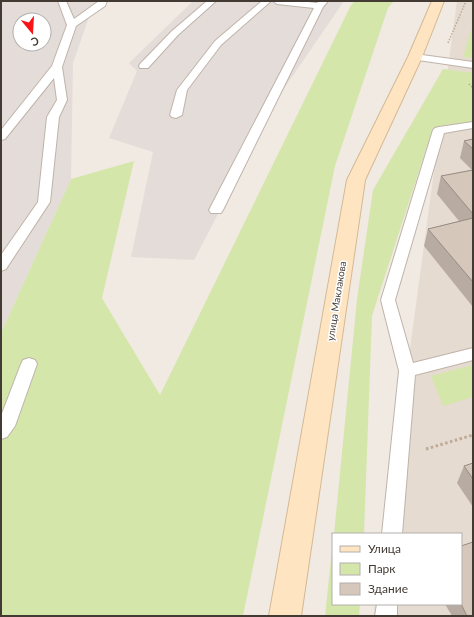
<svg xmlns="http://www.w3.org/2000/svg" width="474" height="617" font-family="Lato,sans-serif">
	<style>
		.residential { fill: #e5dbd1 }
		.industrial { fill: #e3dcd8; fill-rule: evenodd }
		.green { fill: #d5e6ab }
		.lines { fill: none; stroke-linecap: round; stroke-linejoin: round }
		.lane-casing { stroke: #bfb3a9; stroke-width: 2 }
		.secondary-casing { stroke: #d4b994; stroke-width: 2 }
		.path-far1 { stroke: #beaa97; stroke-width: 1.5; stroke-dasharray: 1.5 1.5; stroke-linecap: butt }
		.path { stroke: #beaa97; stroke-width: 3; stroke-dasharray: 2.5 2.5; stroke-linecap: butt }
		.lane { fill: #fff; fill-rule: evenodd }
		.secondary { fill: #fee4c0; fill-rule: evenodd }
		.wall { fill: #b8aba1 }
		.building { fill: #d6c7bb; stroke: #968b83 }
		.labels { text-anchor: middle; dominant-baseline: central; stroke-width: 3; stroke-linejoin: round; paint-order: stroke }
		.street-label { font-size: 10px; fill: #433a33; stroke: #fff }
	</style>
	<rect width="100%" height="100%" fill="#f1eae3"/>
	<path class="residential" d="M457,1H473V616H374L375,604H461V534H385Z"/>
	<g class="industrial">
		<path d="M1,1H104L89,17L73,63L71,179L1,333ZM20,20H44V44H20Z"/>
		<path d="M193,1H344L283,90L194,260L131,257L153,152L109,138L137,71L129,63Z"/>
	</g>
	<g class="green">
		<path d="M355,1H394L388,8L335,166L243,616H1V333L71,179L134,161L102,298L160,395L351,5Z"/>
		<path d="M473,24V58L463,57Z"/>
		<path d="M443,69L473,73V122L433,128L372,316L364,534H334L357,299L373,190Z"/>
		<path d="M473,365V397L443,406L431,376Z"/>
		<path d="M333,540V604H360L359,616H325Z"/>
	</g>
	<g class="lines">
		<defs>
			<g id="lane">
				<path d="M58,1H66L74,19L99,1H107L105,6L76,26L62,67L67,100L59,117L50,202L6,269L1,271V255L38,202L47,117L57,100L54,78L5,139L1,140V130L52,66L67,25Z"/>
				<path d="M207,1H216L178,35L148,68H140L139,66L140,64L172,31Z"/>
				<path d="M262,1H271L221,45L187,90L182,115L176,118L172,117L170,115L177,90L215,41Z"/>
				<path d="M273,1H299L317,3L319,1H328L323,7L223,210L221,213H211L209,210L314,8L277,4Z"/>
				<path d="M415,54L473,62V68L411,59L410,57Z"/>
				<path d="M473,122V128L444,133L395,300L413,363L473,348V360L415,375L402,534H382L399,371L381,300L433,130L435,128L439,127Z"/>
				<path d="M29,358L35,360L37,364L15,426L7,437L1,439V416L21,364L23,360Z"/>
				<path d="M377,604H397V616H375Z"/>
			</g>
			<path id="secondary" d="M432,1H444L422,57L365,180L301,616H269L347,180L408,57Z"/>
		</defs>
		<use href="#lane" class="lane-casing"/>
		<use href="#secondary" class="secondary-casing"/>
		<g class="path-far1">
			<path d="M448,43L466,1"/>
			<path d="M469,84L473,88"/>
		</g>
		<path class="path" d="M426,449L473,435"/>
		<use href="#lane" class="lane"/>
		<use href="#secondary" class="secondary"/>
	</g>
	<g class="wall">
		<path d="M473,139V307L424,246L428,229L459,221L437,194L441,176L472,170L460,158L464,141Z"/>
		<path d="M473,463V507L457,483L464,466Z"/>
		<path d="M445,604H461L473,616H452Z"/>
	</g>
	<g class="building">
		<path d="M473,139V149L464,141Z"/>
		<path d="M473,170V214L441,176Z"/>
		<path d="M473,218V282L428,229Z"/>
		<path d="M473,463V479L464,466Z"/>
		<path d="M473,542V616H467L461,604V546Z"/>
	</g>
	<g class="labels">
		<g class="street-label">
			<text transform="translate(336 301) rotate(-81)">улица Маклакова</text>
		</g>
	</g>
	<rect width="474" height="617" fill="none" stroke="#433a33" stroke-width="4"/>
	<rect x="332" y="533" width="130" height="72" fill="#ffffff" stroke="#b4b0ad"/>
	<rect x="340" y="546" width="20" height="6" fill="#fee4c0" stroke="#b4b0ad"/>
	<text x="368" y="553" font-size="12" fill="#433a33">Улица</text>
	<rect x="340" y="563" width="20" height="12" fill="#d5e6ab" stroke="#b4b0ad"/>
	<text x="368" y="573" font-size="12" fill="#433a33">Парк</text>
	<rect x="340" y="583" width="20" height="12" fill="#d6c7bb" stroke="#b4b0ad"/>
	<text x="368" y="593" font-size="12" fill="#433a33">Здание</text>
	<g transform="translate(32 32) rotate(162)"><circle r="19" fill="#ffffff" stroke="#b4b0ad"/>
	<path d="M0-3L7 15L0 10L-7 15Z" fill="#f81317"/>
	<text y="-6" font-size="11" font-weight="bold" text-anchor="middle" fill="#433a33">С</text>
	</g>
</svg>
